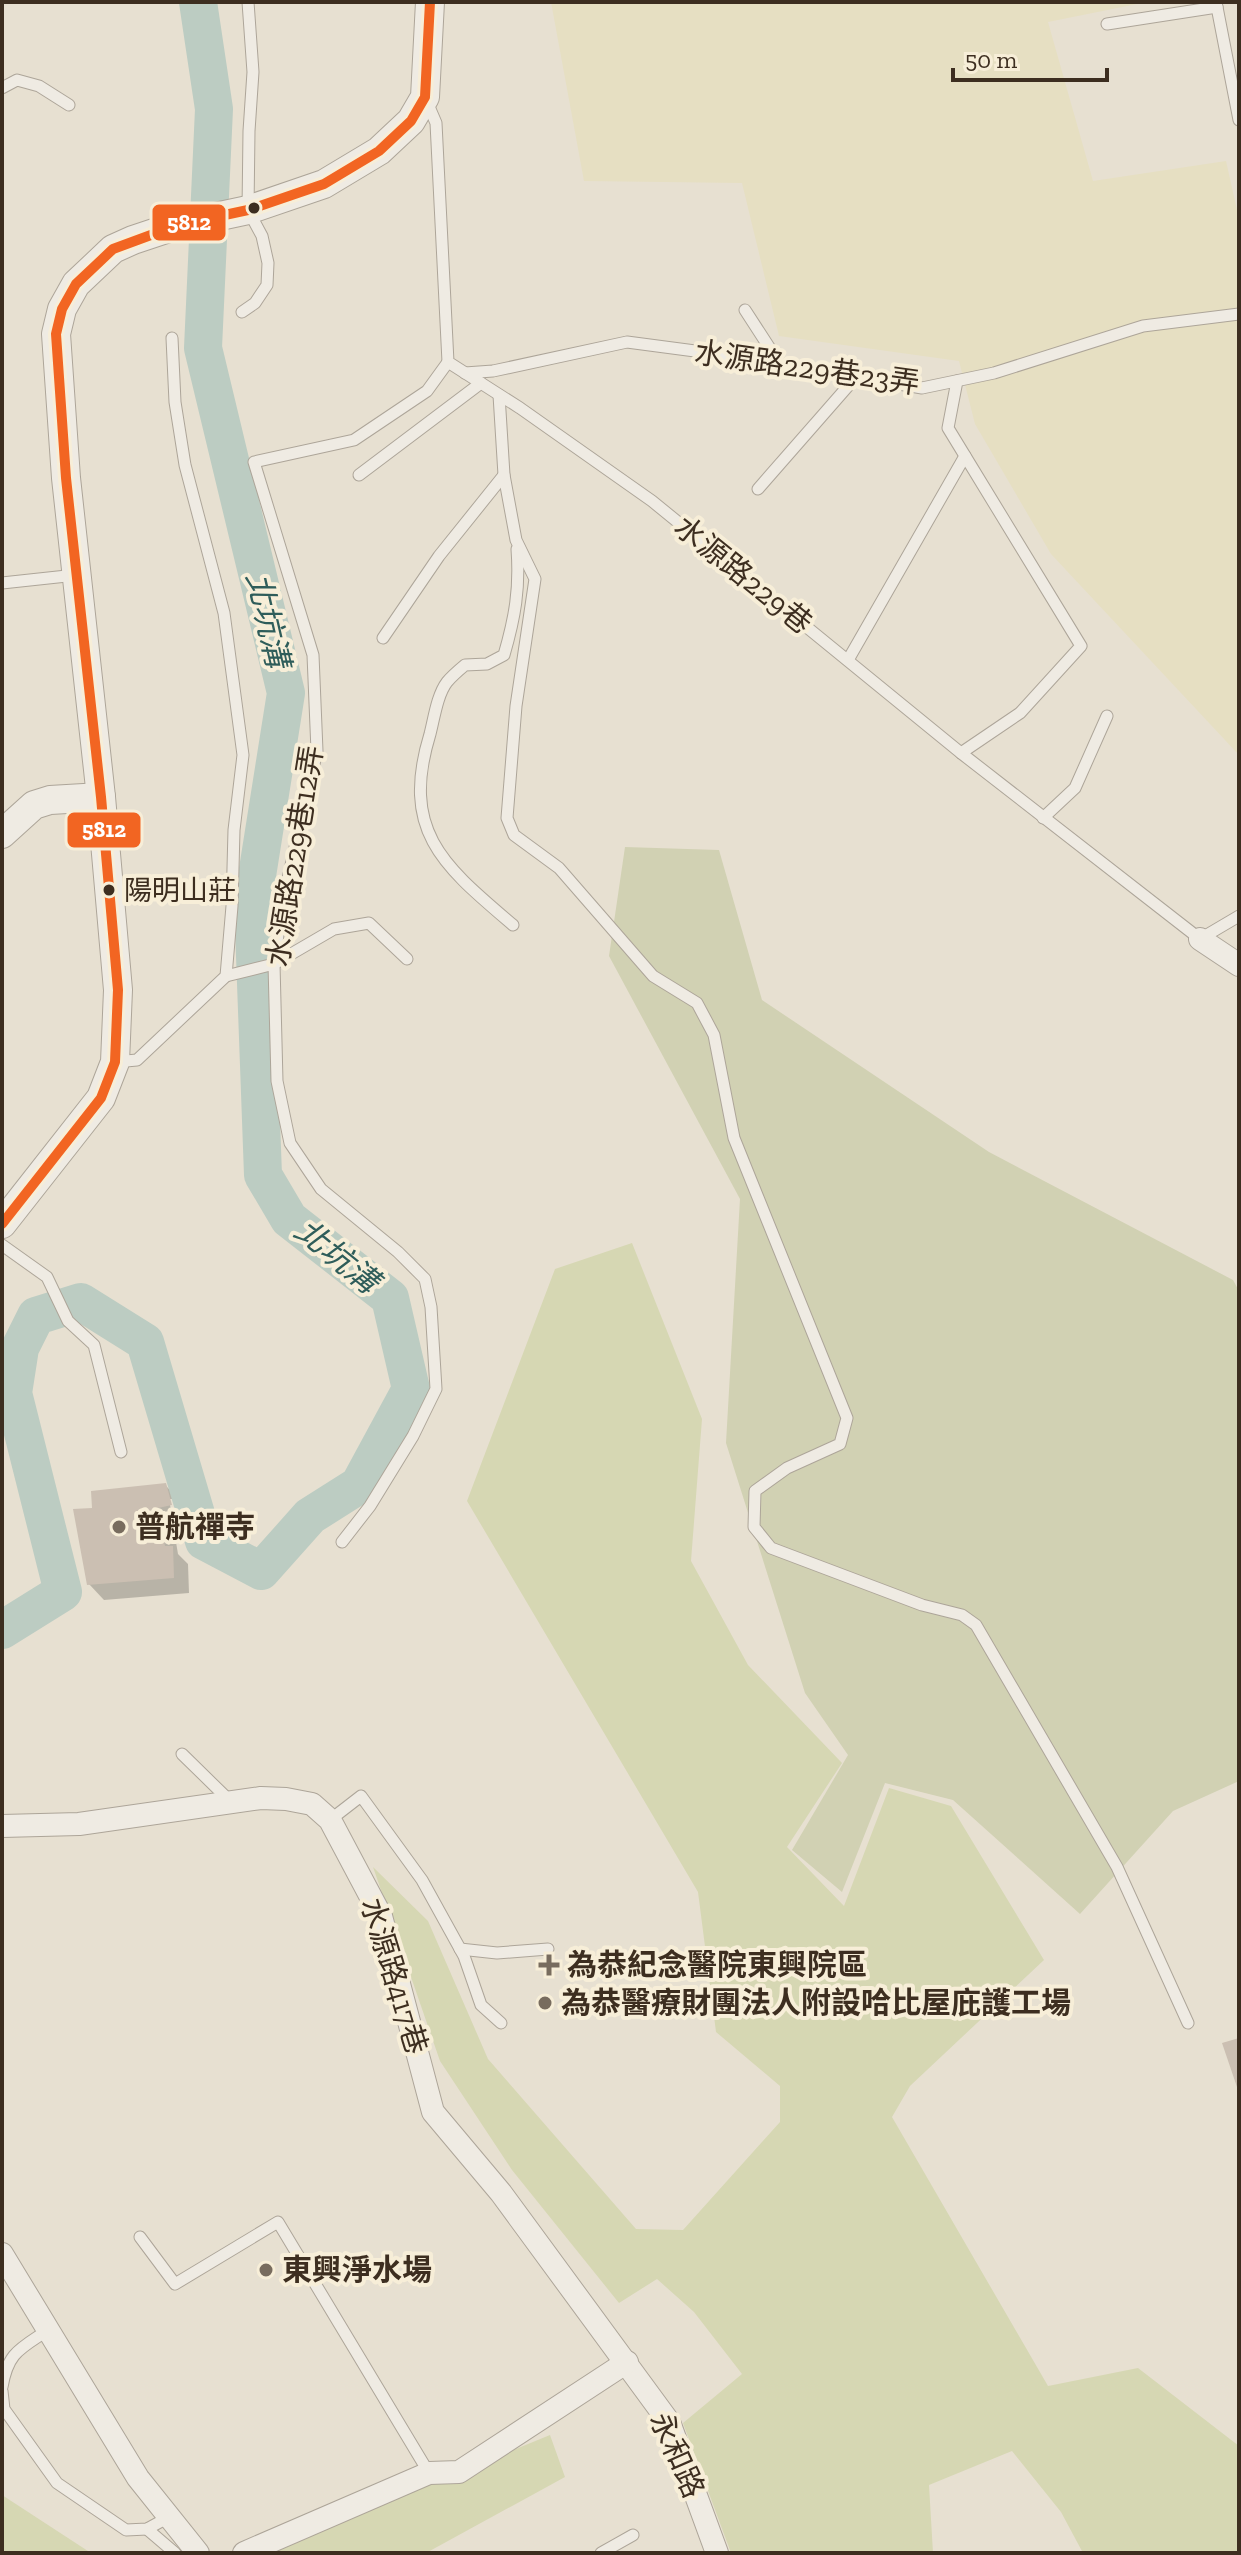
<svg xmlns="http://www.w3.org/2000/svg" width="1241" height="2555" font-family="'Zilla Slab','Noto Sans TC',serif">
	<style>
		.farmland { fill: #e6dfc2 }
		.green { fill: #d6d7b3 }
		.cemetery { fill: #d1d1b3 }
		.shadow { fill: #0003; fill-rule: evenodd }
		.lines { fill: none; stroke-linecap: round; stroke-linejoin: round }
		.river { stroke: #bcccc2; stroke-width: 38 }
		.building { fill: #cbbfb2 }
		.service-casing { stroke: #ada599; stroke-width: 13 }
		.minor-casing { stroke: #ada599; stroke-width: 24 }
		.tertiary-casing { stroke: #ada599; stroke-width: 30 }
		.service { stroke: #efebe3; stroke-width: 11 }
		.minor { stroke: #efebe3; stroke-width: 22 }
		.tertiary { stroke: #efebe3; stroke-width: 28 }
		.bus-1-casing { stroke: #f7eed8; stroke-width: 16 }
		.bus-1 { stroke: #f26522; stroke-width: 10 }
		.bus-dot { fill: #3d2e20; stroke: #f7eed8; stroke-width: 3 }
		.poi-dot { fill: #786c5e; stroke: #f7eed8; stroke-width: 3 }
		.labels { text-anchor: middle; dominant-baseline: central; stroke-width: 8; stroke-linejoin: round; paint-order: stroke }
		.bus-label { font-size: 28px; fill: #3d2e20; stroke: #f7eed8; text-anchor: start }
		.street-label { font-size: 30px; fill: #3d2e20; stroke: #f7eed8 }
		.poi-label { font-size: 30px; font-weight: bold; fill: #3d2e20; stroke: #f7eed8; text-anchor: start }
		.water-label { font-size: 32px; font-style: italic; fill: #2f5d5a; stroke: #f7eed8 }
		.line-badge { stroke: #f7eed8; stroke-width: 3 }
		.badge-label { font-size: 22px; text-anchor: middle; font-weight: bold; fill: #fff }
	</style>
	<rect width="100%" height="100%" fill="#e7e0d1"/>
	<path class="farmland" d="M551,2H1147L1048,22L1093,181L1226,161L1239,219V755L1051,554L975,424L959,361L779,336L742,183L584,181Z"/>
	<g class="green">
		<path d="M632,1243L702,1419L691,1561L748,1665L842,1763L787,1847L844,1906L889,1788L951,1806L1044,1960L910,2086L892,2117L1048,2386L1138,2368L1239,2446V2553H1083L1061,2512L1012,2451L929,2485L933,2553H731L683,2423L742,2374L694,2312L657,2279L619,2303L512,2170L440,2061L373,1867L428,1921L488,2059L636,2229L683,2230L780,2122V2086L716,2032L698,1892L467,1501L555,1269Z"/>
		<path d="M550,2435L565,2477L426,2553H264Z"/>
		<path d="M2,2495L91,2553H2Z"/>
	</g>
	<path class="cemetery" d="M625,847L719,850L762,1000L989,1152L1233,1280L1239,1291V1781L1173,1811L1080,1914L953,1800L885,1783L842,1892L792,1850L848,1755L805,1693L726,1443L740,1199L609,956Z"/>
	<path class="shadow" d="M165,1485L181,1501L187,1520L173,1524L178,1554L188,1564L189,1593L104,1600L89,1584L94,1509ZM168,1499H173L177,1514L173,1515Z"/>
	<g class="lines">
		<path class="river" d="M2,1630L63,1592L13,1393L20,1348L36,1316L81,1302L145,1342L204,1541L261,1571L310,1516L359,1485L411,1389L390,1298L289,1219L263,1175L253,901L286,693L203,348L214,109L198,2"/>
	</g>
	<g class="building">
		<path d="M166,1483L172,1505L158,1508L165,1546H173L174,1578L87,1585L73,1509L92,1508L91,1491Z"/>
		<path d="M1239,2038V2090H1238L1222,2043Z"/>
	</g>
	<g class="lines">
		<defs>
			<g id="service">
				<path d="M1216,2L1239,120"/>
				<path d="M1107,24L1217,7"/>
				<path d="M2,88L17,80L39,86L69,105"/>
				<path d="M427,102L436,123L448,362L520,408L652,501L961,753L1200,939L1239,916"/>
				<path d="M745,310L780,364"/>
				<path d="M242,312L255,303L267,285L268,263L262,236L248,210L249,131L253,72L248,2"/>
				<path d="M465,373L493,371L627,342L748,358L922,388L994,373L1143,326L1239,314"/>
				<path d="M957,381L948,428L1081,646L1020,713L961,753"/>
				<path d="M499,395L504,475L516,540L535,579L516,706L507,818L514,835L559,868L653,976L697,1003L714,1035L734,1138L847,1418L840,1444L787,1468L755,1491L754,1527L771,1548L922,1605L962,1615L976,1625L1117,1867L1188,2023"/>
				<path d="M359,475L481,383"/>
				<path d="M758,489L856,377"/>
				<path d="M2,583L76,575"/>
				<path d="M383,638L439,556L504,475"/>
				<path d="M848,660L965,456"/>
				<path d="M1043,818L1075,788L1107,716"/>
				<path d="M513,925C444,866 400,832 430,734C434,719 437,695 447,682C452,676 459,670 465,665L487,664L504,655C515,617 520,589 517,549"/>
				<path d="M226,976L274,964L334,929L369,923L407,959"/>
				<path d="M115,1062L137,1060L226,976L232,906L234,830L243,755L224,613L185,465L175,402L172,338"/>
				<path d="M2,1245L47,1277L68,1321L94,1345L121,1452"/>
				<path d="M342,1542L370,1506L413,1436L436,1389L431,1307L425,1279L398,1252L321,1189L290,1143L277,1081L274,964L282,905L317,751L313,655L254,462L354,440L427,391L448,362"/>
				<path d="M182,1754L230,1801"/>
				<path d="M330,1820L361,1796L422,1880L464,1956L481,2005L501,2023"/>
				<path d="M460,1949L497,1953L548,1949"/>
				<path d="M140,2237L175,2284L278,2222L429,2473"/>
				<path d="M2,2387C8,2352 20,2349 48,2330"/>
				<path d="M2,2391L4,2409L57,2483L126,2530L147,2529L169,2517"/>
				<path d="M147,2529L175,2553"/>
				<path d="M601,2553L633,2535"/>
			</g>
			<g id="minor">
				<path d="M1200,939L1239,965"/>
				<path d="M2,1826L79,1824L261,1798L286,1799L312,1804L330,1820L381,1916L433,2112L501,2193L669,2422L717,2553"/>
				<path d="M2,2254L138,2478L198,2553"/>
				<path d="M244,2553L429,2473L459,2472L627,2362"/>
			</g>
			<g id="tertiary">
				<path d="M2,834L34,805L50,800L101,797"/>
				<path d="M2,1224L101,1098L115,1062L118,990L101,797L66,478L56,334L62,309L76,284L113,249L133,240L178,225L248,210L324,184L379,151L411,121L425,97L430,2"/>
			</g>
		</defs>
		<use href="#service" class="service-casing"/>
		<use href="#minor" class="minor-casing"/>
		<use href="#tertiary" class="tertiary-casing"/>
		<use href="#service" class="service"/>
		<use href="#minor" class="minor"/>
		<use href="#tertiary" class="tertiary"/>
		<defs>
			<path id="bus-1" d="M2,1224L101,1098L115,1062L118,990L101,797L66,478L56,334L62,309L76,284L113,249L178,225L248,210L324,184L379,151L411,121L425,97L430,2"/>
		</defs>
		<use href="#bus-1" class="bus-1-casing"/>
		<use href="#bus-1" class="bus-1"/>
	</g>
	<g class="bus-dot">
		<circle cx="254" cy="208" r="7"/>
		<circle cx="109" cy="890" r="7"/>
	</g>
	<g class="poi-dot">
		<circle cx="119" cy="1527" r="8"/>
		<path d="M545 1953h8v8h8v8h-8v8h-8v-8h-8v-8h8z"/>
		<circle cx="545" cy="2003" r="8"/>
		<circle cx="266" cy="2270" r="8"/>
	</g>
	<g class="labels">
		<g class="bus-label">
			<text x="124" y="890">陽明山莊</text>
		</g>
		<g class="street-label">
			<text transform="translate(807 368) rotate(8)">水源路229巷23弄</text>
			<text transform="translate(743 575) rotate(39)">水源路229巷</text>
			<text transform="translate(295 856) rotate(-81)">水源路229巷12弄</text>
			<text transform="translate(394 1976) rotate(73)">水源路417巷</text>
			<text transform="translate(677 2455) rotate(66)">永和路</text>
		</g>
		<g class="poi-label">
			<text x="135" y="1527">普航禪寺</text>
			<text x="567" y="1965">為恭紀念醫院東興院區</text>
			<text x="561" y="2003">為恭醫療財團法人附設哈比屋庇護工場</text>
			<text x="282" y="2270">東興淨水場</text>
		</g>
		<g class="water-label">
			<text transform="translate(268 620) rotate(77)">北坑溝</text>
			<text transform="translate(337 1256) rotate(39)">北坑溝</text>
		</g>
	</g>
	<g class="line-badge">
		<rect x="151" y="203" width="76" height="39" rx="8" fill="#f26522"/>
		<rect x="66" y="811" width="76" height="38" rx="8" fill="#f26522"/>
	</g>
	<g class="badge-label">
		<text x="189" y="230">5812</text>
		<text x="104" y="837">5812</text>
	</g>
	<rect width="1241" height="2555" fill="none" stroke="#3d2e20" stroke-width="8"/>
	<path d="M953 68v12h154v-12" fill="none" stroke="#3d2e20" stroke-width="4"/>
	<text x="965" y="68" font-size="24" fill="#3d2e20" stroke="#f7eed8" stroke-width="6" paint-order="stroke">50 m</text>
</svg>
